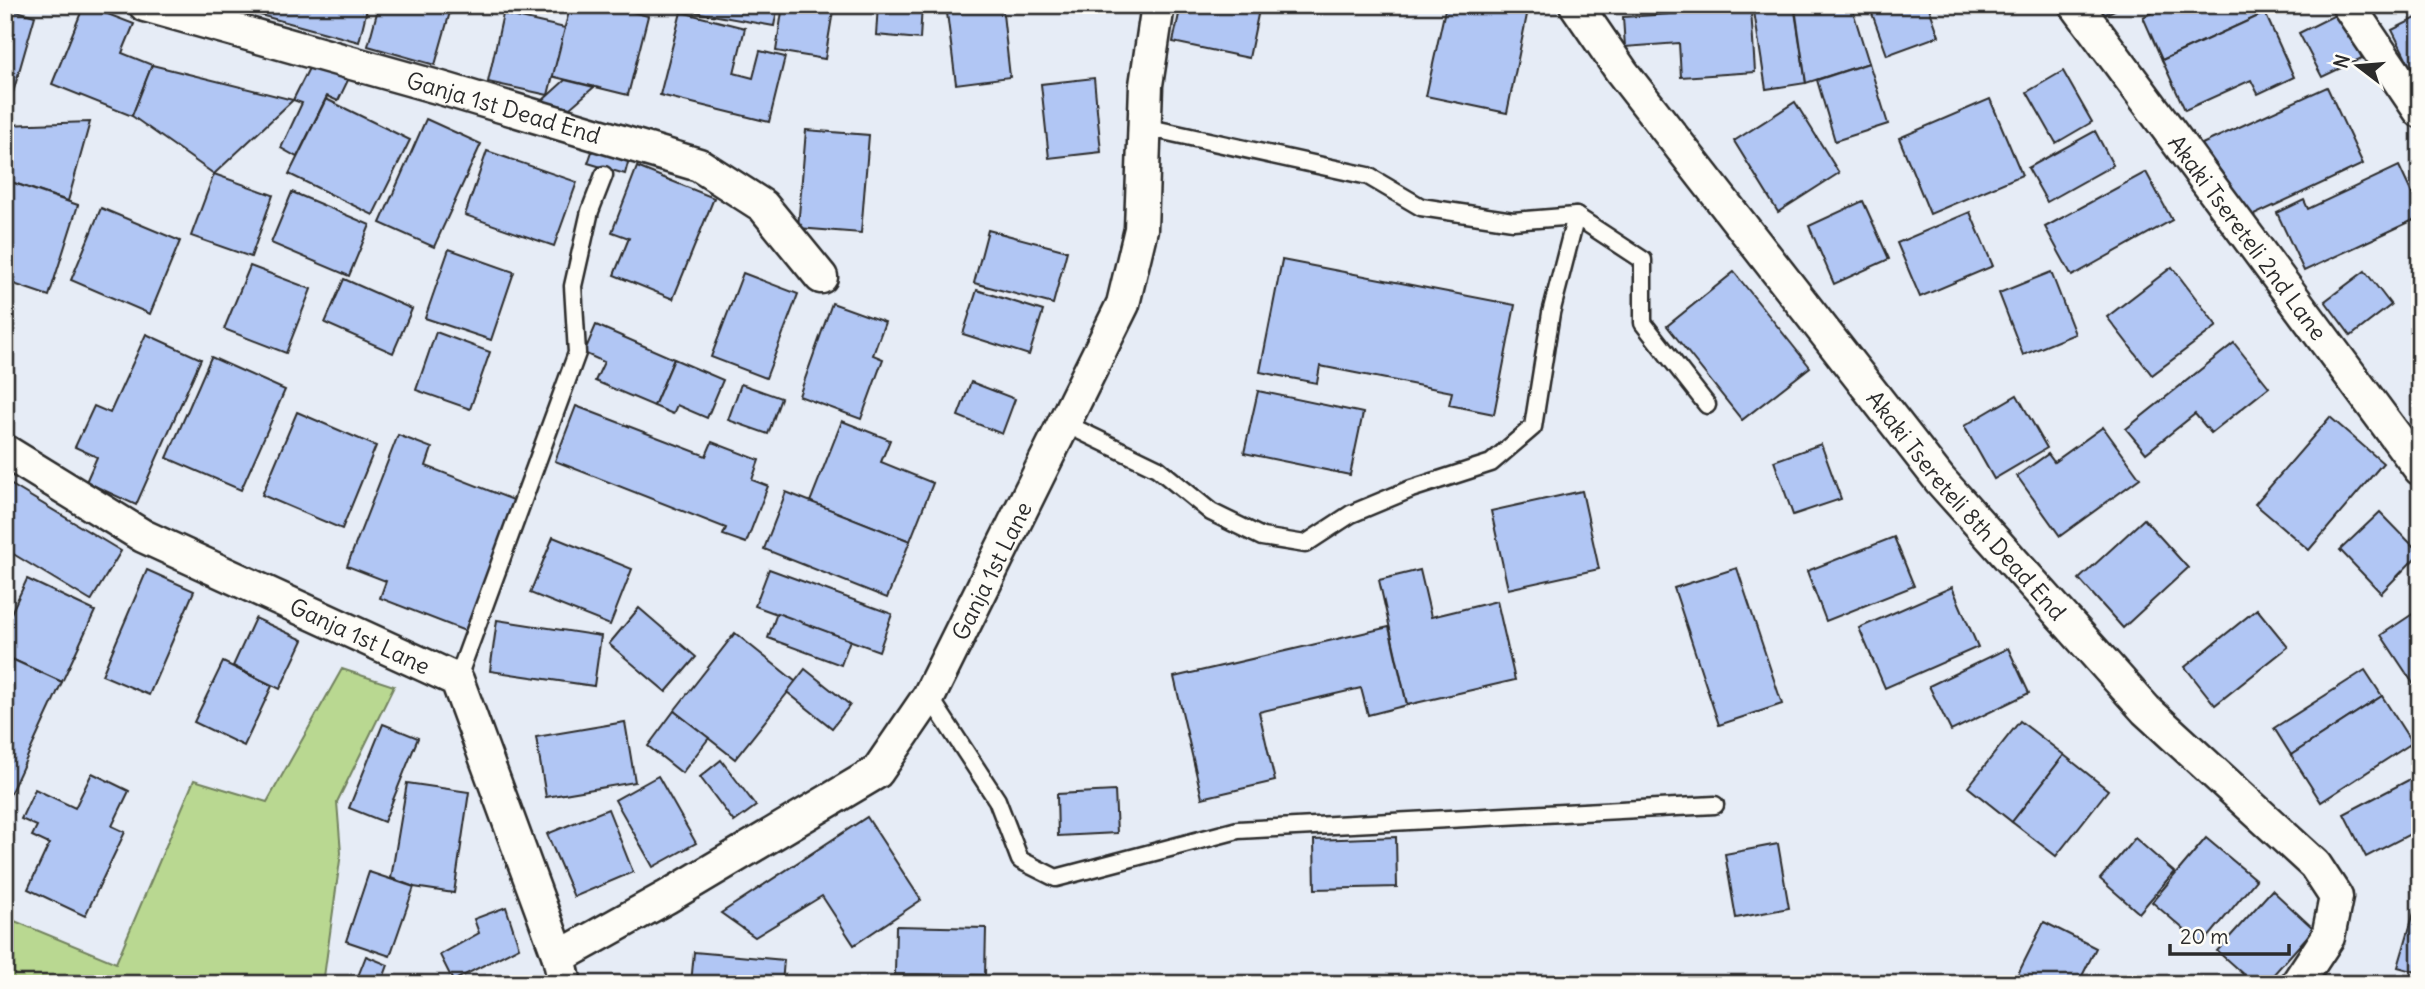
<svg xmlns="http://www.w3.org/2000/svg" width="2425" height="989" font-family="Delius,sans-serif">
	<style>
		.green { fill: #b9d891; stroke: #72825e; stroke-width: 2 }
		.building { fill: #b1c6f4; stroke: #2b2b2b; stroke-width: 2 }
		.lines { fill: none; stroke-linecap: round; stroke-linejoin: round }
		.lane-casing { stroke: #2b2b2b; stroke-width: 21 }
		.street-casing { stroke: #2b2b2b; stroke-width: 37 }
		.lane { stroke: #fdfcf7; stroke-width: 16 }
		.street { stroke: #fdfcf7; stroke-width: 32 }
		.labels { text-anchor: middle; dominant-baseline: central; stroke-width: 5; stroke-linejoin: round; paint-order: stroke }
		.street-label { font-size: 23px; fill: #2b2b2b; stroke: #fdfcf7 }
	</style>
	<rect width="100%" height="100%" fill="#e6ecf6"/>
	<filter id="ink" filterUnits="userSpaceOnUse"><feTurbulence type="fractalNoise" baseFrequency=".0143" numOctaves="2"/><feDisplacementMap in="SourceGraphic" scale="14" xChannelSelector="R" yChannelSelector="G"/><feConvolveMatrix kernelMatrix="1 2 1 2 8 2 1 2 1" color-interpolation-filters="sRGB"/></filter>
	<g filter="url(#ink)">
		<path class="green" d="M342,669L394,686L337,802L341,853L323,984H5V917L116,963L194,780L267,802Z"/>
		<g class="building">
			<path d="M84,5L134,24L122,53L152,65L132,116L52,84Z"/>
			<path d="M250,5H368L359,42L249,12Z"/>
			<path d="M379,5H452L435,65L368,46Z"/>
			<path d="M571,5H604L648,16L628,95L551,76Z"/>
			<path d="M696,5H778L774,26L695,12Z"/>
			<path d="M783,5H834L825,59L776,51Z"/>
			<path d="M878,5H922L920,39L876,35Z"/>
			<path d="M946,5H1002L1010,77L956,84Z"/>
			<path d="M1016,5H1046L1047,9L1016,11Z"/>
			<path d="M1181,5H1260L1249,58L1173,42Z"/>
			<path d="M1446,5H1529L1507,113L1426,96Z"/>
			<path d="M1753,5H1794L1806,83L1766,89Z"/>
			<path d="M1803,5H1851L1869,63L1806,83L1795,8Z"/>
			<path d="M1869,5H1928L1939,36L1887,55Z"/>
			<path d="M2098,5H2125L2104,15Z"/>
			<path d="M2168,5H2261L2265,13L2162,60L2143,17Z"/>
			<path d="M5,8L35,16L10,103L5,102Z"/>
			<path d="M1751,9L1755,72L1681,77L1679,43L1625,47L1623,17Z"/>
			<path d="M681,12L745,28L734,73L753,78L760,51L785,57L769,122L660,95Z"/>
			<path d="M2265,13L2294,77L2258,94L2251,80L2185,110L2162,60Z"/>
			<path d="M2339,13L2362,58L2322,77L2299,33Z"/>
			<path d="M503,14L565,28L548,95L488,82Z"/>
			<path d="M2420,16V84H2419L2392,30Z"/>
			<path d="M313,60L349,78L338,101L327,96L297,157L281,148L302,103L293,100Z"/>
			<path d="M1869,63L1888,124L1835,141L1817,80Z"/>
			<path d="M152,65L293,100L214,174L132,116Z"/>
			<path d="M2063,71L2092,122L2056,143L2027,92Z"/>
			<path d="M1094,78L1101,152L1049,158L1041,84Z"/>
			<path d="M565,80L594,87L570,108L542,101Z"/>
			<path d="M2327,87L2363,164L2252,216L2202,144Z"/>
			<path d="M326,99L410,140L373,215L289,174Z"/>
			<path d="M1990,99L2022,175L1930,214L1899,138Z"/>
			<path d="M1795,102L1839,173L1778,212L1734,141Z"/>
			<path d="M426,119L481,144L434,247L380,223Z"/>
			<path d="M90,122L68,201L5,180V125Z"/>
			<path d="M806,130L869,135L861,233L798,228Z"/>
			<path d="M2095,131L2113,165L2047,202L2028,168Z"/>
			<path d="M595,143L630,155L625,174L588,163Z"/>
			<path d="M487,151L577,182L554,246L465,215Z"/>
			<path d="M2399,166L2420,211V217L2304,271L2277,213L2304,200L2308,209Z"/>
			<path d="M637,167L714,198L673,299L614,275L629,238L612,232Z"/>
			<path d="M2146,172L2172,220L2072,276L2045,227Z"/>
			<path d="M214,174L273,195L251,257L191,236Z"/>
			<path d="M5,180L78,205L49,296L5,281Z"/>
			<path d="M292,192L370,225L349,276L271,243Z"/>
			<path d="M1863,201L1889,259L1834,284L1809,226Z"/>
			<path d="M101,208L180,241L150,314L71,280Z"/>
			<path d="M1970,212L1993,266L1920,297L1897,243Z"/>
			<path d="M988,230L1067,251L1053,304L974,283Z"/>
			<path d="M449,249L514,272L491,340L425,318Z"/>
			<path d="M1282,260L1515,305L1494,414L1449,405L1452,392L1320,366L1317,383L1260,372Z"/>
			<path d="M250,266L311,289L286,353L224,329Z"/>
			<path d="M2172,267L2217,326L2152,375L2107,317Z"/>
			<path d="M2365,271L2391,305L2351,336L2325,301Z"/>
			<path d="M1734,272L1810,367L1742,420L1667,326Z"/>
			<path d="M2051,272L2075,334L2023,355L1999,293Z"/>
			<path d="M743,273L798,294L766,378L711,357Z"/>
			<path d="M344,279L412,309L393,353L325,323Z"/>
			<path d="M977,290L1043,311L1029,355L963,334Z"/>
			<path d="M832,303L885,322L873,355L883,359L861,419L799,396Z"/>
			<path d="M596,325L674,359L654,406L595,381L604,362L584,353Z"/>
			<path d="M436,332L490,352L470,409L416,390Z"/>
			<path d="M146,334L201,359L136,505L86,482L97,457L75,447L94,406L110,413Z"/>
			<path d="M2234,343L2269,387L2211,433L2195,414L2146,453L2126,429Z"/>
			<path d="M211,357L285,390L241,490L167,458Z"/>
			<path d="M674,359L723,380L707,418L677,405L673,414L654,406Z"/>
			<path d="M971,382L1015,399L1002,434L958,416Z"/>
			<path d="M741,384L781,398L768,434L728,420Z"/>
			<path d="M1258,391L1363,413L1350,475L1244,453Z"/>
			<path d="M2017,395L2047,448L1994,479L1964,426Z"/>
			<path d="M576,406L706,456L712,442L759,460L752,480L768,486L746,543L723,535L726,528L555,461Z"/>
			<path d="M297,412L376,446L342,529L262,495Z"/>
			<path d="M2330,417L2383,463L2309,550L2255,504Z"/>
			<path d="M842,421L890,440L881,462L933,483L910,541L810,502Z"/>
			<path d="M2103,427L2140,478L2060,536L2017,476L2048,454L2054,462Z"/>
			<path d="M398,435L432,448L426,466L516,501L465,631L380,598L386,581L347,566Z"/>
			<path d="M1821,444L1841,499L1793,515L1774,461Z"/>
			<path d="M5,481L121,551L91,601L5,549Z"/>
			<path d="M1582,491L1599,569L1508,589L1491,511Z"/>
			<path d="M786,492L910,541L887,598L764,549Z"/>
			<path d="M2380,512L2420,553L2381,593L2340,550Z"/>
			<path d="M2144,519L2188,568L2123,628L2079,579Z"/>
			<path d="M553,537L632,569L610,625L530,593Z"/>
			<path d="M1894,537L1914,586L1826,621L1807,571Z"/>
			<path d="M1737,568L1782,704L1719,725L1674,588Z"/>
			<path d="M769,569L892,614L879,651L755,606Z"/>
			<path d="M147,570L194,591L149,695L102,675Z"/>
			<path d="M1420,570L1431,617L1497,601L1515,680L1407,705L1379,580Z"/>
			<path d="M27,579L95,611L62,682L5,656V626Z"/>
			<path d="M1952,587L1978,647L1885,688L1859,628Z"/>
			<path d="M639,608L696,657L666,692L609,644Z"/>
			<path d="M2257,609L2288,647L2215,705L2185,667Z"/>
			<path d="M2420,609V694L2381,635Z"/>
			<path d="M777,613L850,640L841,665L768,638Z"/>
			<path d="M255,618L303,640L280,689L233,666Z"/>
			<path d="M497,620L601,636L594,686L490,671Z"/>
			<path d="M1389,627L1407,705L1368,715L1361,688L1259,712L1275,781L1202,798L1174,677Z"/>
			<path d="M735,633L796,682L735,759L674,711Z"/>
			<path d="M2008,648L2029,693L1951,731L1929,686Z"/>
			<path d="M5,656L62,682L5,805Z"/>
			<path d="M223,662L272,686L244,746L194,722Z"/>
			<path d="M805,669L850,705L832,728L787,692Z"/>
			<path d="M2365,670L2382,696L2291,755L2274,728Z"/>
			<path d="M2382,696L2412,743L2321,802L2291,755Z"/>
			<path d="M674,711L709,738L682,773L648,746Z"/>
			<path d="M2020,721L2064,755L2012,822L1968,787Z"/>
			<path d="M625,722L635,782L546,797L536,737Z"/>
			<path d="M383,724L418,738L384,822L349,808Z"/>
			<path d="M2064,755L2108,790L2056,856L2012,822Z"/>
			<path d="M721,760L756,806L734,822L700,777Z"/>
			<path d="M92,773L129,791L112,826L125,832L85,916L28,889L49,844L32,836L37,826L21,819L35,789L75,808Z"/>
			<path d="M2420,774V829L2366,857L2344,814Z"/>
			<path d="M658,776L696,843L653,867L615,800Z"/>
			<path d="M407,783L469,792L454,893L414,887L391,878Z"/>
			<path d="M1115,791L1117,833L1058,836L1057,794Z"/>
			<path d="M608,809L633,872L574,897L547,834Z"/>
			<path d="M867,817L921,900L854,945L822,896L755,937L721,913Z"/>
			<path d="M1396,837L1397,887L1315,889L1314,840Z"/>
			<path d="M2135,838L2174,872L2139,913L2100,879Z"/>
			<path d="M2206,838L2256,880L2202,945L2152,902Z"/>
			<path d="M1778,844L1789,908L1736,918L1725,854Z"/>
			<path d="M369,872L414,887L390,956L346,941Z"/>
			<path d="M2272,890L2314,929L2265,984H2254L2217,951Z"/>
			<path d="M2418,899H2420V973L2398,967Z"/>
			<path d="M506,907L519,947L453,981L440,955L479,933L474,919Z"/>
			<path d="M2044,922L2096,948L2078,984H2013Z"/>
			<path d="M896,926L986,928L985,975L895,974Z"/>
			<path d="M694,952L784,960L782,984H691Z"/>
			<path d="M366,956L388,965L381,984H355Z"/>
		</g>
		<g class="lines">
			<defs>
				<g id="lane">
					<path d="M1145,127L1368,176L1421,207L1513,221L1576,216L1643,260V323L1707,405"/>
					<path d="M1064,423L1157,468L1211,512L1262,537L1305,544L1351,514L1411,489L1491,463L1533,427L1551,313L1576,216"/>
					<path d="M457,680L577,353L573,286L590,211L604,175"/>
					<path d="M929,696L997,800L1020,860L1056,878L1238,830L1715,805"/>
				</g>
				<g id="street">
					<path id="s1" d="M145,5L441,88L699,165L763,206L821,277"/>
					<path id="s2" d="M1576,5L1622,72L1940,480L2146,710L2315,865L2336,897L2328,937L2297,984"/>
					<path id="s3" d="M2076,5L2420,469"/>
					<path d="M2348,5L2420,111"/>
					<path id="s4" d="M5,451L143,536L457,680L559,957L565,984"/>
					<path id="s5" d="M559,957L667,897L877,772L929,696L1123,304L1141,229L1146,85L1158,5"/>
				</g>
			</defs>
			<use href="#lane" class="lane-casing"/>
			<use href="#street" class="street-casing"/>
			<use href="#lane" class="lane"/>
			<use href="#street" class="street"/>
		</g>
	</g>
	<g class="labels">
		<g class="street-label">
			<text stroke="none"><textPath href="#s1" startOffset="373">Ganja 1st Dead End</textPath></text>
			<text stroke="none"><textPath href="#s3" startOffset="289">Akaki Tsereteli 2nd Lane</textPath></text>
			<text stroke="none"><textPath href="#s2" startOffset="635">Akaki Tsereteli 8th Dead End</textPath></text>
			<text stroke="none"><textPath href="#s5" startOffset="600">Ganja 1st Lane</textPath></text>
			<text stroke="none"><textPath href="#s4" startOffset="401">Ganja 1st Lane</textPath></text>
		</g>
	</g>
	<rect width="2425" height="989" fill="none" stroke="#fdfcf7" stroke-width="28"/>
	<rect x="14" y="14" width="2397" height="961" fill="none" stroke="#2b2b2b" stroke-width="2.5" filter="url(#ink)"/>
	<g transform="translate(2358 66) rotate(286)" stroke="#fdfcf7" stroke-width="5" paint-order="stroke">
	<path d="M0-5L12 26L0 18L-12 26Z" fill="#2b2b2b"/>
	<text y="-10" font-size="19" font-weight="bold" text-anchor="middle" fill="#2b2b2b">N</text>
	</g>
	<path d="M2170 944v10h119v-10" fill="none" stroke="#2b2b2b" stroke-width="3.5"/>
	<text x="2180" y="944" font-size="21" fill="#2b2b2b" stroke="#fdfcf7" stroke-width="5" paint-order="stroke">20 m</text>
</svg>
